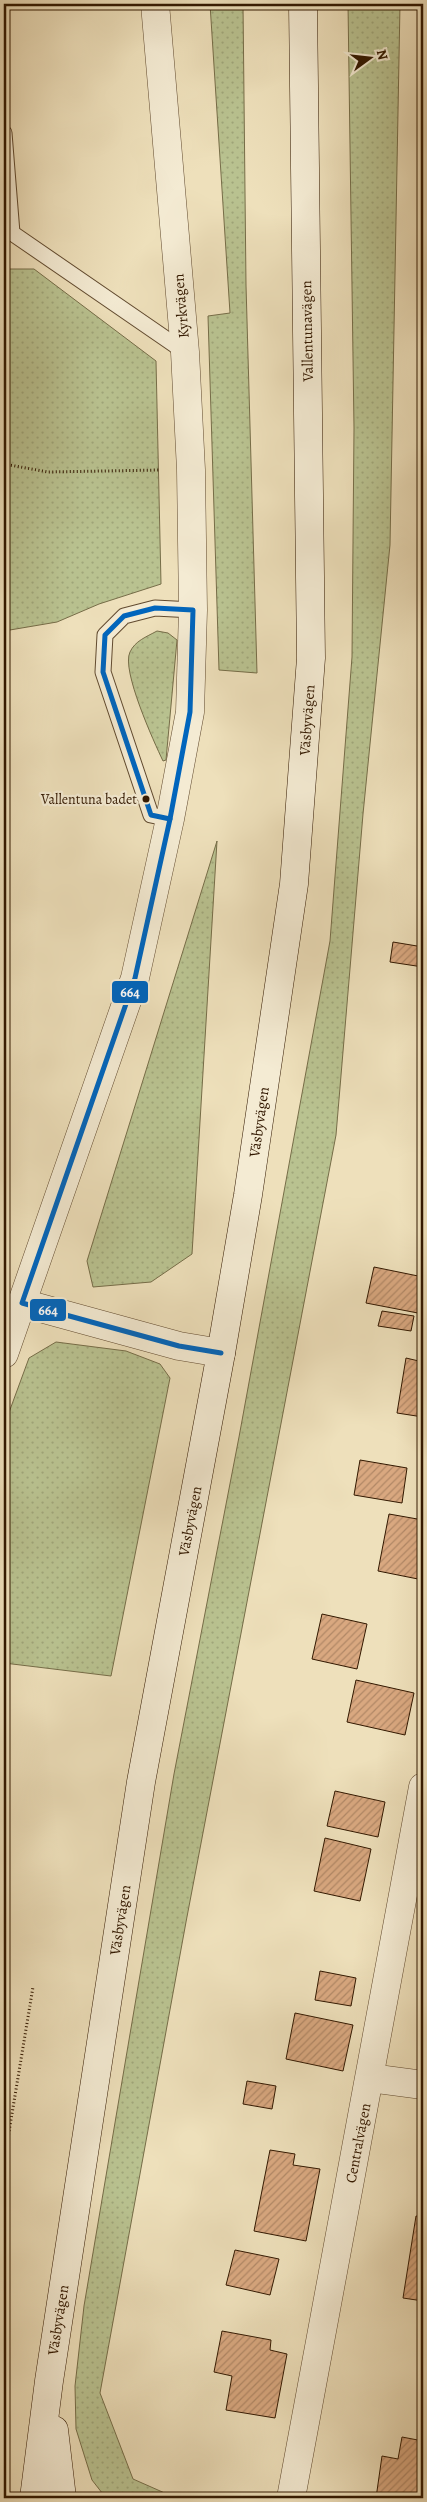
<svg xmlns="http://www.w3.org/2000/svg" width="427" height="2502" font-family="Alegreya,serif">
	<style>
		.grass { fill: url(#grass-dots); stroke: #766d48 }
		.building { fill: url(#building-hatch); stroke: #321800 }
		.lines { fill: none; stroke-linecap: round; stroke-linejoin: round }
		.service-casing { stroke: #614a2f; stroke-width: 17 }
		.minor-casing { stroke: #614a2f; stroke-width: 29 }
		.secondary-casing { stroke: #321800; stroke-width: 29 }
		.path { stroke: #321800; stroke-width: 3; stroke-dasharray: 1 2.5; stroke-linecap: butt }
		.service { stroke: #f4ebd3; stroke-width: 15 }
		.minor { stroke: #f4ebd3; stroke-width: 28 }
		.secondary { stroke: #f4ebd3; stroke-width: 28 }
		.bus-1-casing { stroke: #f4ebd3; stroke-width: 9 }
		.bus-1 { stroke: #0065bd; stroke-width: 5 }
		.bus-dot { fill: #321800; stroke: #f4ebd3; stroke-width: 2 }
		.labels { text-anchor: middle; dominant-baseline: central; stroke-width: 4.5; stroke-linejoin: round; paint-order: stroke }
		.bus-label { font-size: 14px; fill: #321800; stroke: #f4ebd3; text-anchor: end }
		.street-label { font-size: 15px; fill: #321800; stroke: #f4ebd3 }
		.line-badge { stroke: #f4ebd3; stroke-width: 2 }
		.badge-label { font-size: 14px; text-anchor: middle; font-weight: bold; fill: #fff }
	</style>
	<defs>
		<pattern id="grass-dots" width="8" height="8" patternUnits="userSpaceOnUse" patternTransform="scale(1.25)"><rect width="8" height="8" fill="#b9c290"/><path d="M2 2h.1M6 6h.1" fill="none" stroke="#a0a67a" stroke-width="1.8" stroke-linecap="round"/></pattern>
		<pattern id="building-hatch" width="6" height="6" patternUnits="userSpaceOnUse" patternTransform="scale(1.25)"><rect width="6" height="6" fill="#d9a880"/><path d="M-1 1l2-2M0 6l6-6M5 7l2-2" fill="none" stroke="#b18866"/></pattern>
	</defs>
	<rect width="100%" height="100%" fill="#eee0bb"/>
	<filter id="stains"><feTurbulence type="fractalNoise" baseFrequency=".004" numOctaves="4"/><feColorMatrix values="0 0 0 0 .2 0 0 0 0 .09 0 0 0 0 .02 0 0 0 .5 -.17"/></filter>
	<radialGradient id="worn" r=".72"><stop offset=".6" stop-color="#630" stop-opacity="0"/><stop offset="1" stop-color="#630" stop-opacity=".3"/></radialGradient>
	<g class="grass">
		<path d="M210,4H243L246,285L257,673L219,670L208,316L230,313Z"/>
		<path d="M348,4H400L390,545L363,814L336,1135L186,1922L100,2393L133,2479L176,2498H106L92,2480L76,2429L75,2386L84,2306L174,1774L239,1437L330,941L352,657L354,428Z"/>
		<path d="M4,269H34L156,361L161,584L99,604L57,622L4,631Z"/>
		<path d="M157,631L168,633L177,640L166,760L163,761C154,742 121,670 130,652C135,641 146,637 157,631Z"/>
		<path d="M217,841L192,1254L151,1282L93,1287L87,1261Z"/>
		<path d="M56,1342L126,1351L160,1364L170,1378L111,1676L4,1663V1426L29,1358Z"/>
	</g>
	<g class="building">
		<path d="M393,942L423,947V967L390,962Z"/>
		<path d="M374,1267L423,1277V1314L366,1303Z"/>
		<path d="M382,1311L414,1316L411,1331L378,1326Z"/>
		<path d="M406,1358L423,1362V1417L397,1413Z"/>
		<path d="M360,1460L407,1468L402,1503L354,1495Z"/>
		<path d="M389,1514L423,1520V1580L378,1571Z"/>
		<path d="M322,1614L367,1624L357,1669L312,1659Z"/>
		<path d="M356,1680L414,1693L405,1735L347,1722Z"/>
		<path d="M335,1791L385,1802L378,1837L327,1826Z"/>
		<path d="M325,1838L371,1849L360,1901L314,1891Z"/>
		<path d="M320,1971L356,1978L351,2006L315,2000Z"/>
		<path d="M295,2013L353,2025L343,2071L286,2059Z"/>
		<path d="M247,2081L276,2086L272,2109L243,2104Z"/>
		<path d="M270,2150L295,2154L293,2165L320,2169L306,2241L254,2231Z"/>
		<path d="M416,2216L423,2217V2301L403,2298Z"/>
		<path d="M235,2250L279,2259L270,2295L226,2285Z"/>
		<path d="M222,2331L271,2340L270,2350L287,2354L275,2418L226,2410L232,2376L214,2372Z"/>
		<path d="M402,2437L423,2441V2498H376L382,2456L398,2459Z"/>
	</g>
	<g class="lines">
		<defs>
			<g id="service">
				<path d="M4,133L12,233L185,352"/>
				<path d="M170,819L151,815L103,672L105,635L124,616L155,608L193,610"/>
			</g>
			<g id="minor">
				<path d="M22,1303L179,1346L221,1353"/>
				<path d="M4,1354L135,978L170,819L190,712L193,610L191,470L185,352L155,4"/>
				<path d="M370,2078L423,2085"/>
				<path d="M291,2498L423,1787"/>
			</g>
			<g id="secondary">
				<path d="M54,2430L62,2498"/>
				<path d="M34,2498L49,2381L141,1782L221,1353L248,1195L294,884L311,658L303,4"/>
			</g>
		</defs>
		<use href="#service" class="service-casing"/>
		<use href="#minor" class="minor-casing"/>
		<use href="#secondary" class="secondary-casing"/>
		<g class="path">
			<path d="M4,464L48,472L160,470"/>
			<path d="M4,2162L33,1987"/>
		</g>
		<use href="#service" class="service"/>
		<use href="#minor" class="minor"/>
		<use href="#secondary" class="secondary"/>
		<defs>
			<g id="bus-1">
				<path d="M155,608L193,610L190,712L170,819L151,815L103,672L105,635L124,616Z"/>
				<path d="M170,819L135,978L22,1303L179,1346L221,1353"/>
			</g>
		</defs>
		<use href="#bus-1" class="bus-1-casing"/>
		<use href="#bus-1" class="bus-1"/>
	</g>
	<circle class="bus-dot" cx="146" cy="799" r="4.5"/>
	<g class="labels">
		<g class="bus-label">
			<text x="137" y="799">Vallentuna badet</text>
		</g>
		<g class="street-label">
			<text transform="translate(181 306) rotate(-95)">Kyrkvägen</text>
			<text transform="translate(307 331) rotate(-91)">Vallentunavägen</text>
			<text transform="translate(307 720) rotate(-86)">Väsbyvägen</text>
			<text transform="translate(259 1122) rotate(-82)">Väsbyvägen</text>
			<text transform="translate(190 1521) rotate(-79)">Väsbyvägen</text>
			<text transform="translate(120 1920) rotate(-81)">Väsbyvägen</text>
			<text transform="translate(358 2143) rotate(-79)">Centralvägen</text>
			<text transform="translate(58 2320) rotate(-81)">Väsbyvägen</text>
		</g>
	</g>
	<g class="line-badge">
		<rect x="111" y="980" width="38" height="24" rx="5" fill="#0065bd"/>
		<rect x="29" y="1298" width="38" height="24" rx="5" fill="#0065bd"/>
	</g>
	<g class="badge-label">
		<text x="130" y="997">664</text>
		<text x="48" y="1315">664</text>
	</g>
	<rect width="427" height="2502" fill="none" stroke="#eee0bb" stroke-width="20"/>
	<rect x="5" y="5" width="417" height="2492" fill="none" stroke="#321800" stroke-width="2.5"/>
	<rect x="10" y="10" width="407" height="2482" fill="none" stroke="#321800"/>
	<g transform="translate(370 58) rotate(75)" stroke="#f4ebd3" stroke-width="4" paint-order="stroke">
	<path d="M0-4L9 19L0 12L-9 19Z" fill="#321800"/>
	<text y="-8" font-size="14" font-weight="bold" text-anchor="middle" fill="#321800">N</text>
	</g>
	<rect width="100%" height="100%" filter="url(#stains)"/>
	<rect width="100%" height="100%" fill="url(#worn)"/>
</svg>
